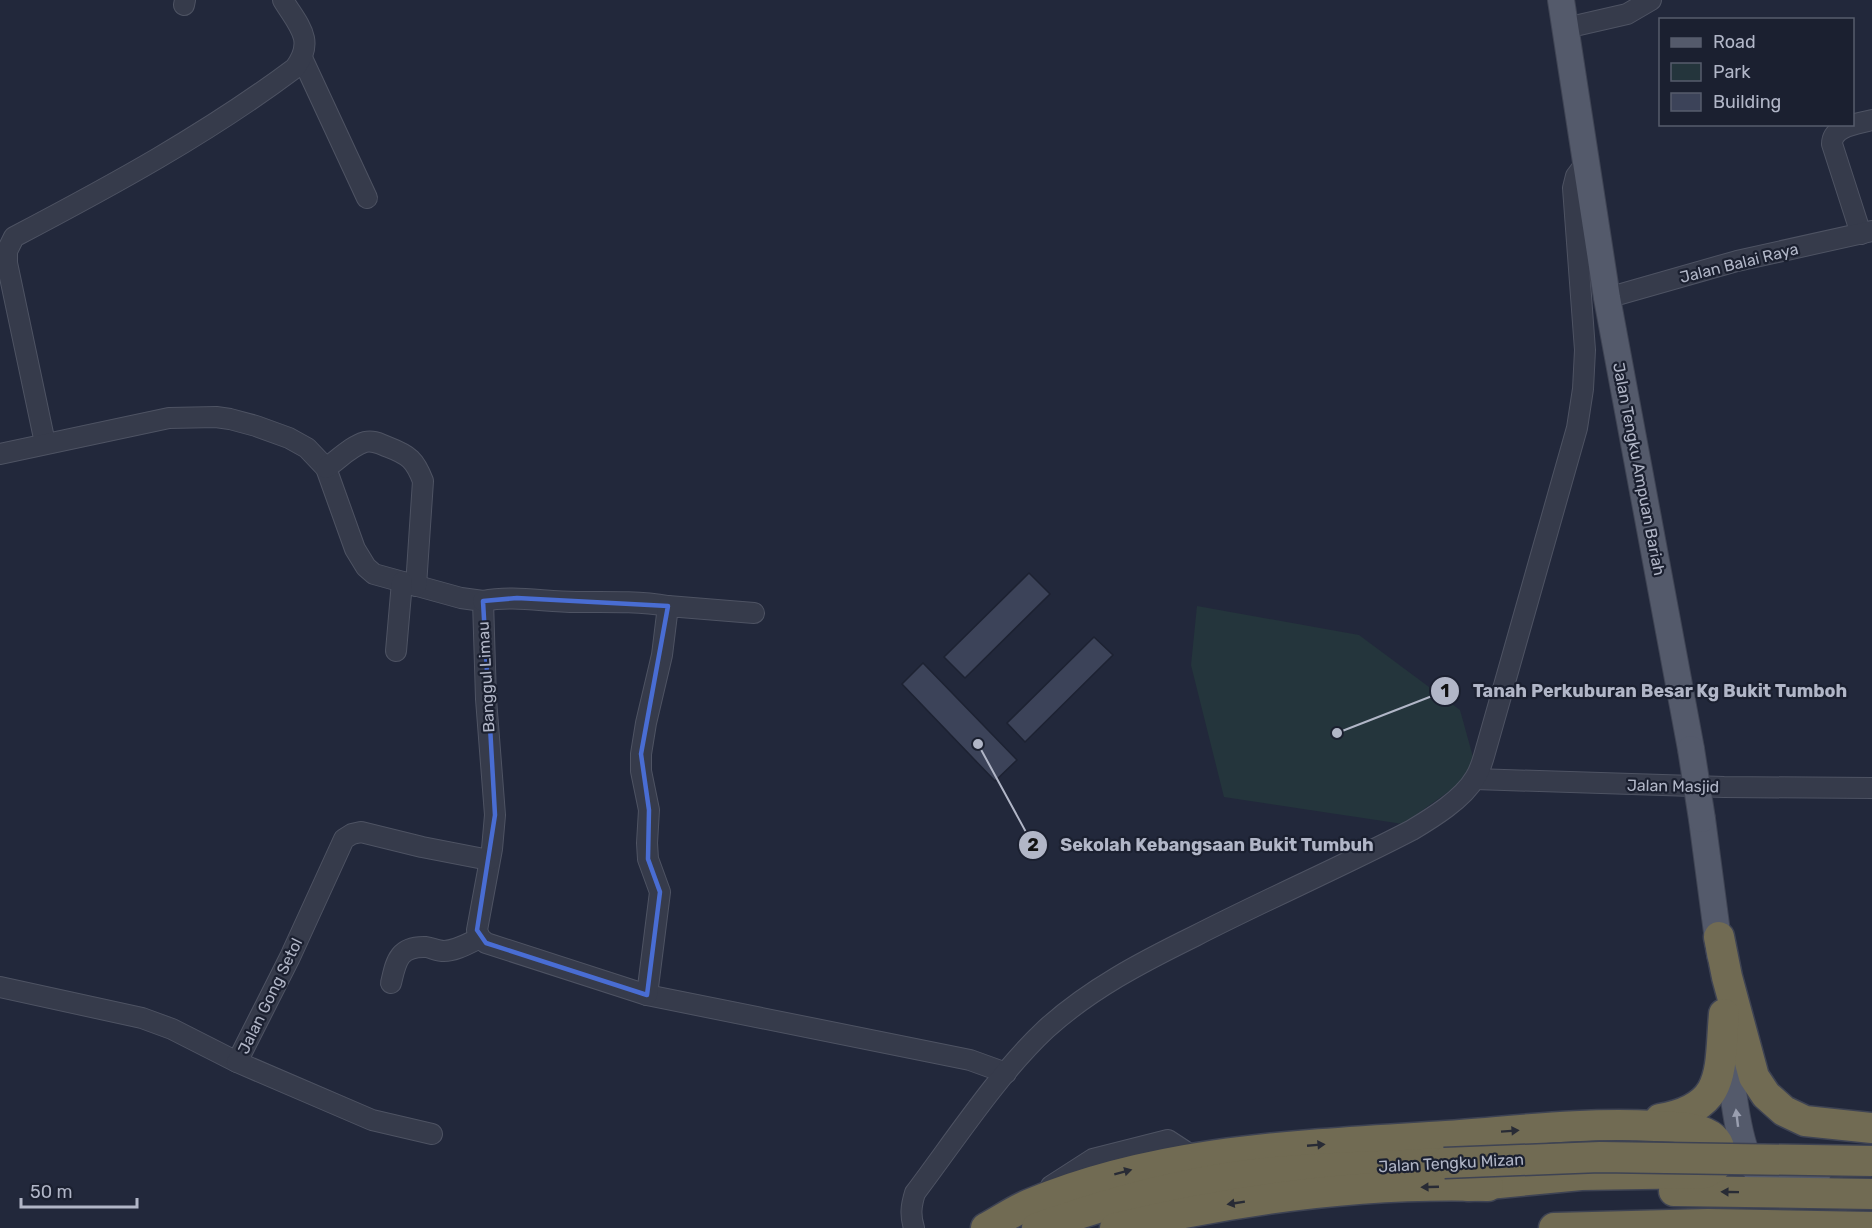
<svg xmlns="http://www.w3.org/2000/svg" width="1872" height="1228" font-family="Rubik,sans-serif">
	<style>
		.green { fill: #24353c }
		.building { fill: #3c4359; stroke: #1d2232; stroke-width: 1.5 }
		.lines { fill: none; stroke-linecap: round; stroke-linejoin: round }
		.minor-casing { stroke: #4e5363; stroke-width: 22 }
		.major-casing { stroke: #3f4454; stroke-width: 28 }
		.highway-casing { stroke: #3e4353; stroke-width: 33 }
		.minor { stroke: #363b4b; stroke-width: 20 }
		.major { stroke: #545a6b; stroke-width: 26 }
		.highway { stroke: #716b53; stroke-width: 30 }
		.major-bridge-casing { stroke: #3f4454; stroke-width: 28; stroke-linecap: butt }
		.highway-bridge-casing { stroke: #3e4353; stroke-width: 33; stroke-linecap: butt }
		.major-bridge { stroke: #545a6b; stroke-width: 26 }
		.highway-bridge { stroke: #716b53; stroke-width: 30 }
		.oneway { fill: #9a9fb0 }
		.oneway2 { fill: #282b35 }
		.marked { fill: none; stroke: #496dd3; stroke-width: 4.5; stroke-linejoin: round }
		.labels { text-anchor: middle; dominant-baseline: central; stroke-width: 4.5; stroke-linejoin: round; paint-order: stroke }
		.street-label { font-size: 16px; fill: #b1b6c7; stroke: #1b2030 }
		.leader { fill: none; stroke: #b1b6c7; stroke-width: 2 }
		.callout-dot { fill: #b1b6c7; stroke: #1b2030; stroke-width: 2 }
		.mark-label { font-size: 18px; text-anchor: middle; font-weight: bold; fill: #111 }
		.callout-label { font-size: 18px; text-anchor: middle; font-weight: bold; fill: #b1b6c7; stroke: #1b2030; stroke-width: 4.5; stroke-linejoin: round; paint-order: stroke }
	</style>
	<rect width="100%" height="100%" fill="#22283b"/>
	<path class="green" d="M1197,606L1359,635L1460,710L1473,757L1465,780L1403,824L1224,797L1191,665Z"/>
	<g class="building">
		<path d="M1029,573L1050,594L965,678L944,657Z"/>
		<path d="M1094,637L1113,655L1025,742L1007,723Z"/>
		<path d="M923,663L1017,760L995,781L902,684Z"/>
	</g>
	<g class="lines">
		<defs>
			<g id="minor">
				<path d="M184,5L185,0"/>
				<path d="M1566,28L1627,14L1651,0"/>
				<path d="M302,58L367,198"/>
				<path d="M1861,234L1832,144C1832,126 1858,124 1872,120"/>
				<path d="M1607,298L1737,261L1872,231"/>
				<path d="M45,443L7,263V251L14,237C111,186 207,134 295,68C316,40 298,25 283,0"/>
				<path d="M0,454L169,418L216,417L230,419L256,426L289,438L307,448L326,468L355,549L366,567L374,574L461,598L483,601L486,699L495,815L492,849L477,930L480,938L486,943L647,995L970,1060L1006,1073"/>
				<path d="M326,468C338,460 351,446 365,442C374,440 380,444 388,447C409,455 415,460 423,481L416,586"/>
				<path d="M483,601C514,595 544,602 576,602C607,602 637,601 668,606"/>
				<path d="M396,651L402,582"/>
				<path d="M1475,779L1724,787L1872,788"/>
				<path d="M391,983C396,962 398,946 426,947C432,948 438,951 444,951C456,951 469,943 480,938"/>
				<path d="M0,987L142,1018L172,1029L237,1062L290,957L344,839L352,834L361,832L422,847L489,860"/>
				<path d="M647,995L660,892L648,859L647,843L649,810L641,771V754L646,723L662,655L668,606L754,613"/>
				<path d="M237,1062L372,1120L432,1134"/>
				<path d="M1051,1186L1093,1159L1168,1140L1197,1159"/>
				<path d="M914,1228C910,1215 911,1206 915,1193C955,1140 998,1074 1046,1029C1090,989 1142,962 1195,936C1267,899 1341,867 1412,830C1432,818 1463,799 1475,778C1479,772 1482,763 1484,756L1577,428L1583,389L1585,350L1573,188L1576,176L1585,164"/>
			</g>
			<g id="major">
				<path d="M1561,0L1607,298L1691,749"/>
				<path d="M1702,819L1720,955"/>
				<path d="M1728,1045C1732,1074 1735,1168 1767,1178C1776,1181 1806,1177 1817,1176"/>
			</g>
			<g id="highway">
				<path d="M1719,937L1727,977L1754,1077L1766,1095L1784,1111L1805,1121L1872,1128"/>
				<path d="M1660,1119C1727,1107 1719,1071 1724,1014"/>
				<path d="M1674,1191L1872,1194"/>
				<path d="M986,1228C1001,1220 1015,1210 1030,1204C1160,1149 1306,1145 1446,1136C1515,1131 1585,1122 1655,1126C1674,1127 1725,1125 1719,1157C1718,1166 1713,1169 1705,1173L1581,1175L1468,1186"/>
				<path d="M1037,1228C1099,1206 1161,1188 1226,1178C1298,1167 1372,1167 1444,1163"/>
				<path d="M1115,1228C1237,1199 1362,1182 1488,1186"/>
				<path d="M1554,1228L1708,1224L1872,1227"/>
			</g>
		</defs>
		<use href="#minor" class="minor-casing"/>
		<use href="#major" class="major-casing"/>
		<use href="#highway" class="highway-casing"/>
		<use href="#minor" class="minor"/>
		<use href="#major" class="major"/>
		<use href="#highway" class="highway"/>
		<defs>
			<path id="major-bridge" d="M1691,749L1702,819"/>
			<path id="highway-bridge" d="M1444,1163L1600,1157L1872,1161"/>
		</defs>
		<use href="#major-bridge" class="major-bridge-casing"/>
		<use href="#highway-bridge" class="highway-bridge-casing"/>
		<use href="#major-bridge" class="major-bridge"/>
		<use href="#highway-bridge" class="highway-bridge"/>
	</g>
	<defs><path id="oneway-solid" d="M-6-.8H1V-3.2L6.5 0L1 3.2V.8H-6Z" transform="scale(1.5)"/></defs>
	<use class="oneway" href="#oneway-solid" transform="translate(1737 1118) rotate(-97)"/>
	<g class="oneway2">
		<use href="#oneway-solid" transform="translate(1510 1131) rotate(-4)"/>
		<use href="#oneway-solid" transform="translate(1316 1145) rotate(-5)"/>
		<use href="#oneway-solid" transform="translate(1123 1172) rotate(-15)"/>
		<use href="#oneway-solid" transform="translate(1430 1187) rotate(178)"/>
		<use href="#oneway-solid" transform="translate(1730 1192) rotate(-179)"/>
		<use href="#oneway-solid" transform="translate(1236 1203) rotate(171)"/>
	</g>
	<path class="marked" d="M517,598L668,606L641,754L649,810L648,859L660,892L647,995L486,943L477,930L495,815L483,601Z"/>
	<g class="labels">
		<g class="street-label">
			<text transform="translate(1739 263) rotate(-14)">Jalan Balai Raya</text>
			<text transform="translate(1639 469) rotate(79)">Jalan Tengku Ampuan Bariah</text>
			<text transform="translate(486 677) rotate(-93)">Banggul Limau</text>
			<text transform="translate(1673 786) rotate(1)">Jalan Masjid</text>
			<text transform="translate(270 996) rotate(-64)">Jalan Gong Setol</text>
			<text transform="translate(1451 1163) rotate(-3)">Jalan Tengku Mizan</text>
		</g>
	</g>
	<path class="leader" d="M1337 733L1445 691M978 744L1033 845"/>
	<g class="callout-dot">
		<circle cx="1337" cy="733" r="6"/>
		<circle cx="978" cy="744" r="6"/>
		<circle cx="1445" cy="691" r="15"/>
		<circle cx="1033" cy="845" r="15"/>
	</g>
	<g class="mark-label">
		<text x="1445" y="697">1</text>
		<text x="1033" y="851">2</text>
	</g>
	<g class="callout-label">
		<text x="1660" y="697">Tanah Perkuburan Besar Kg Bukit Tumboh</text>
		<text x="1217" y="851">Sekolah Kebangsaan Bukit Tumbuh</text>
	</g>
	<rect x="1659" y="18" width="195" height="108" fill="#1b2030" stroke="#575c6c" stroke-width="1.5"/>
	<rect x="1671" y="38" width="30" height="9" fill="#545a6b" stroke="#575c6c" stroke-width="1.5"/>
	<text x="1713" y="48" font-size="18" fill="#b1b6c7">Road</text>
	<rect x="1671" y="63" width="30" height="18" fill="#24353c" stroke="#575c6c" stroke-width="1.5"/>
	<text x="1713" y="78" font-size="18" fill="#b1b6c7">Park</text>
	<rect x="1671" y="93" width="30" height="18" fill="#3c4359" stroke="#575c6c" stroke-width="1.5"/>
	<text x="1713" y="108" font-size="18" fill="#b1b6c7">Building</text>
	<path d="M21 1198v9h116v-9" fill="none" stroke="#b1b6c7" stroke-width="3"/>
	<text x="30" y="1198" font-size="18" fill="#b1b6c7" stroke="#1b2030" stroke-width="4.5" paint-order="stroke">50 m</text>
</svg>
